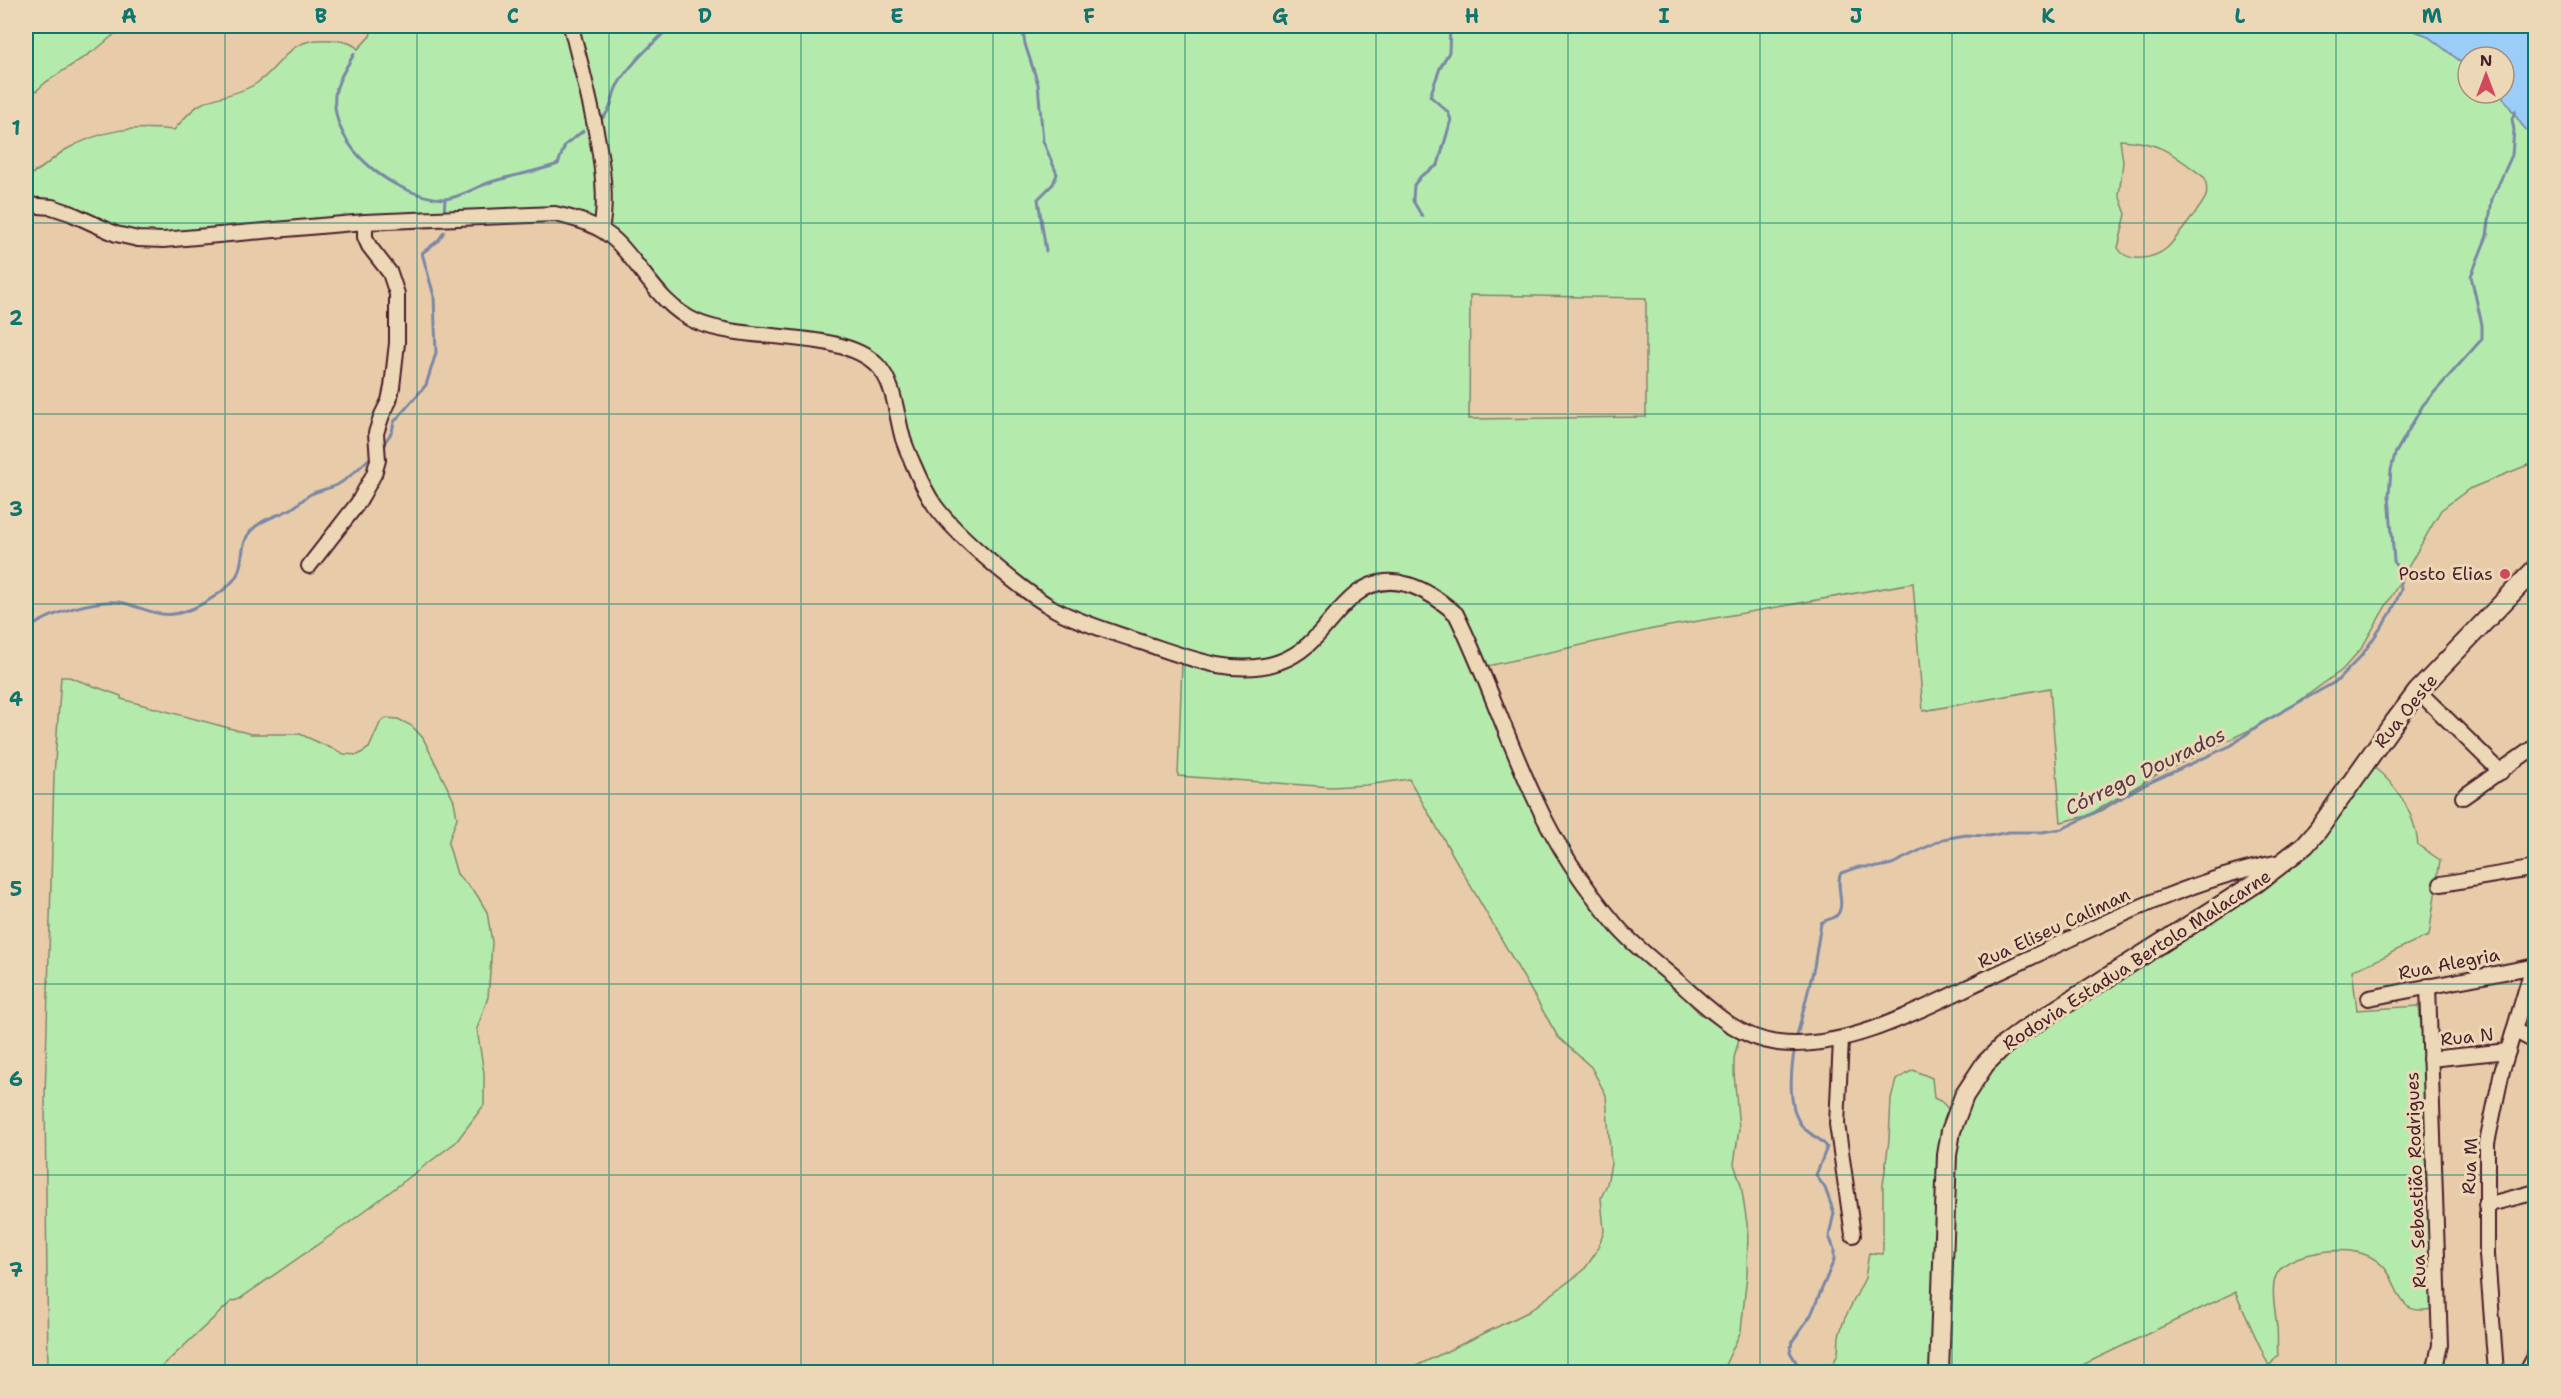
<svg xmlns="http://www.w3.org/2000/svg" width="2561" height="1398" font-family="'Shantell Sans',sans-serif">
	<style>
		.green { fill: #b4ebad; stroke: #7f856c; stroke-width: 1.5; fill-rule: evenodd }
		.water { fill: #9acdf7; stroke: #7a87a5; stroke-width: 1.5 }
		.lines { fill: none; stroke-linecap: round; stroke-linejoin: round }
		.stream { stroke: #7a87a5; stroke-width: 3 }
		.minor-casing { stroke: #4a1f2b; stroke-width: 18 }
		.major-casing { stroke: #4a1f2b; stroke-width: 22 }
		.minor { stroke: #ecd7b6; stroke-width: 14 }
		.major { stroke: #ecd7b6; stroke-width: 18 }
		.grid { fill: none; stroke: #0f766e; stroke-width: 1.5; stroke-opacity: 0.55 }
		.poi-dot { fill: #d1495b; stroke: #ecd7b6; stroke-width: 2 }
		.labels { text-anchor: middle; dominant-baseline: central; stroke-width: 6; stroke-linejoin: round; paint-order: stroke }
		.poi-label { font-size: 18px; fill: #4a1f2b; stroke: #ecd7b6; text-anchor: end }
		.street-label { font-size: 18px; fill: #4a1f2b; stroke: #ecd7b6 }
		.water-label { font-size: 20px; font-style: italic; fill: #56394a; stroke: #ecd7b6 }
		.neatline { fill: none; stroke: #0f766e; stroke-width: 2 }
		.grid-label { font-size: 20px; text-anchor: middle; font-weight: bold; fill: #0f766e }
	</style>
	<rect width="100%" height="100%" fill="#e8ccaa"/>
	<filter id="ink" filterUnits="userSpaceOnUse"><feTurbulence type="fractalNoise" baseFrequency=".0167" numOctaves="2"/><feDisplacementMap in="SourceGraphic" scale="12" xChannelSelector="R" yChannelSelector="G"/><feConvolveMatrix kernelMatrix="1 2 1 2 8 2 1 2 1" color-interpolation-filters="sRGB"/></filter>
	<g filter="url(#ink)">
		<g class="green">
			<path d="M26,26H124L98,48L46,82L26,100Z"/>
			<path d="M373,26H2401L2426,35L2468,67V93H2500L2522,125L2535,139V462L2469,489L2441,510L2361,649L2342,670L2295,704L2260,725L2158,774L2087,816L2061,822L2050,688L1923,711L1913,583L1653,629L1488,666L1465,620L1389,576L1282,657L1227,663L1091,621L1052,601L1004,564L959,524L936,496L919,462L893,381L883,362L722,326L693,313L678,303L627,241L616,232L584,214L571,210L548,208L142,236L26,202V176C41,172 52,158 65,150C103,129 133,126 174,130C182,121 190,110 201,104C218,95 240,95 257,83C288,61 285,37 333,40C341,41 352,42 358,49L370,36ZM2120,140C2162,142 2173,154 2205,178C2206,184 2208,190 2206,196C2203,205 2174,241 2167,248C2154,259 2127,264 2118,248L2126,214L2119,195L2123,162ZM1470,295L1646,298V417L1469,419Z"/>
			<path d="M1386,586L1405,590L1449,612L1557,851L1658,970L1699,1013L1739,1039L1734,1058V1073L1739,1129L1734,1164L1741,1185L1748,1230L1747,1274L1741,1331L1725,1365L1746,1372H1404L1528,1312L1584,1270L1597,1251L1604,1231L1601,1198L1607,1184L1611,1164L1606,1095L1591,1067L1558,1037L1409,779L1366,785L1331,787L1178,776L1182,663C1196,666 1212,672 1227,674C1270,681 1308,656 1336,626C1352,609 1365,593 1386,586Z"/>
			<path d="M61,677H69L121,696V699L251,734H300L344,754L358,755L369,748L381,721L386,718L398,719L412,726L423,738L454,801L457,818L448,843L457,874L477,895L487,912L492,942L491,959L488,997L477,1029L484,1073V1105L456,1142L350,1222L238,1300L232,1301L156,1372H48L45,1098L54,776Z"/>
			<path d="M2372,766C2397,784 2415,814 2418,845L2440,860L2429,936C2402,944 2380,962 2352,970L2357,1010L2419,1006L2424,1055L2426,1183L2433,1309C2425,1310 2415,1312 2407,1306C2397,1298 2396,1285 2389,1274C2372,1247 2339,1248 2311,1254C2263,1264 2273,1290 2277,1328C2278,1337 2277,1346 2278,1355L2269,1366L2235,1292L2068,1372H1947L1953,1198L1958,1148L1962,1126L1970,1104L1988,1075L2004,1058L2039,1031L2138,969L2272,881Z"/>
			<path d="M1913,1070L1932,1078L1934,1098L1942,1102L1951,1112L1932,1372H1830L1838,1353L1839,1336L1844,1320L1865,1278L1869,1253L1883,1254V1185L1889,1140L1891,1098L1896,1080Z"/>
		</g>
		<path class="water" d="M2401,26H2535V139L2522,125L2500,93H2504V57H2468V67L2426,35Z"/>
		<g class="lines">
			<g class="stream">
				<path d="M1022,26L1025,44L1038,84L1043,141L1057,174L1053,184L1038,199L1046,251"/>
				<path d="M354,54C347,67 337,80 335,95C330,149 396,197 444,199C457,199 478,186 491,182C513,175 536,172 558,164L565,145L583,131"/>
				<path d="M601,119C613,110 611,98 617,86C631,62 652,45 671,26"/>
				<path d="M444,214L445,199"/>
				<path d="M1422,216L1413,201L1414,185L1421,176L1438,165L1451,120L1448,112L1430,96L1440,68L1449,52L1450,26"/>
				<path d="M382,446L392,432L394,422L426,385L436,353L434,296L422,253L438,241L444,232"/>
				<path d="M26,631C46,614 98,597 124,603C146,609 163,620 186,611C201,606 229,590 237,575C244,562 240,544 250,532C261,519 275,517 289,510C298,506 303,498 311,494C319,490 329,489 337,485C350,478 361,466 372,456"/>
				<path d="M1796,1040L1814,967L1821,923C1826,919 1830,920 1835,917C1848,907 1834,885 1841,873L1859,867H1878L1892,864L1943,839L1966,835L1989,836L2009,832H2042L2062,829L2103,809L2138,788L2232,745L2260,724L2337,681L2362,655L2391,613L2401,590L2400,575L2394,561L2389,495L2391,470L2395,454L2423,405L2482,339V325L2471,276L2487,236L2492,199L2512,155L2514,130L2512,119L2515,111"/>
				<path d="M1795,1046C1791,1069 1787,1107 1802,1126C1809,1135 1821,1138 1827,1147L1816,1175L1825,1188L1834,1213L1829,1236L1834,1249V1260L1811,1315L1792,1342L1790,1352L1802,1372"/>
			</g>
			<defs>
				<g id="minor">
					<path d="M571,26C584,80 613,176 601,229"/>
					<path d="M26,205L52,207L70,213L116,234L138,239L163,240L365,222L555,214C577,219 600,225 617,242C643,268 660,306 697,322C746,343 842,329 877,365C895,383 896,415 903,439C906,448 910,457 914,466C920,480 926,493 935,506C957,536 1023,592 1056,610C1083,624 1112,632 1141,642C1184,656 1234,678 1279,662C1316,649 1328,617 1355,595C1389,567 1428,589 1456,614C1486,675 1507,740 1536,801C1556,845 1585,888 1616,925C1634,947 1660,965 1681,984C1710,1010 1738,1038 1778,1043C1847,1051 1924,1008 1985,979C2081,935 2176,882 2280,862"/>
					<path d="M309,566L358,503L374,474L378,460L376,433L382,415L389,401L392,387L397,343V294L390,273L369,246L365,237V222"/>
					<path d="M2418,691L2501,772"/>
					<path d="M2463,797L2536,746"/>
					<path d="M2441,884L2536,868"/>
					<path d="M2428,986L2440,1345L2434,1372"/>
					<path d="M2369,998L2536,966"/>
					<path d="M2514,1030L2536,1042"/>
					<path d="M1841,1040L1837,1124L1853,1235"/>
					<path d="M2430,1059L2508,1051"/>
					<path d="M2486,1205L2536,1192"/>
					<path d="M2496,1372L2487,1255V1143L2502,1071L2533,966"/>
				</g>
				<g id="major">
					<path d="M1939,1372L1947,1155L1951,1131L1964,1096L1985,1064L2002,1047L2023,1031L2256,883L2305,845L2318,830L2390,728L2418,691L2536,568"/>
					<path d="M2528,1372L2536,1357"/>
				</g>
			</defs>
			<use href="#minor" class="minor-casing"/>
			<use href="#major" class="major-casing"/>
			<use href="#minor" class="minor"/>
			<use href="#major" class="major"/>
		</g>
	</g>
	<path class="grid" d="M225,26V1372M417,26V1372M609,26V1372M801,26V1372M993,26V1372M1185,26V1372M1376,26V1372M1568,26V1372M1760,26V1372M1952,26V1372M2144,26V1372M2336,26V1372M26,223H2536M26,414H2536M26,604H2536M26,794H2536M26,984H2536M26,1175H2536"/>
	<circle class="poi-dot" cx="2505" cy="574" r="6"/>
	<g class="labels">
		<g class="poi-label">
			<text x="2493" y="574">Posto Elias</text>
		</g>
		<g class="street-label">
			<text transform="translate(2406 711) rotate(-51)">Rua Oeste</text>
			<text transform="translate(2054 928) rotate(-25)">Rua Eliseu Caliman</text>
			<text transform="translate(2137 960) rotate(-33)">Rodovia Estadua Bertolo Malacarne</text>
			<text transform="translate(2449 964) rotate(-11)">Rua Alegria</text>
			<text transform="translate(2467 1037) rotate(-6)">Rua N</text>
			<text transform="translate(2470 1166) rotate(-87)">Rua M</text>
			<text transform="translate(2416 1180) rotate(-92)">Rua Sebastião Rodrigues</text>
		</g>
		<g class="water-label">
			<text transform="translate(2145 771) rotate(-26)">Córrego Dourados</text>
		</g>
	</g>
	<rect width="2561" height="1398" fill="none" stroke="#ecd7b6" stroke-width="66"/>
	<g transform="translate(2486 75)"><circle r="28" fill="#ecd7b6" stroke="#ab8d7e" stroke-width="1.5"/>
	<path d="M0-4.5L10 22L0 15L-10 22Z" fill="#d1495b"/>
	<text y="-9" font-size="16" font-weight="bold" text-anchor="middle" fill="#4a1f2b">N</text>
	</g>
	<rect x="33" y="33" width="2495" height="1332" class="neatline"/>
	<g class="grid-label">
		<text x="129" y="23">A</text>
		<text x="321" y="23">B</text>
		<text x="513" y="23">C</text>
		<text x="705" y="23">D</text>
		<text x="897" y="23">E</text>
		<text x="1089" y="23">F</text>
		<text x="1280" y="23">G</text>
		<text x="1472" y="23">H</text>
		<text x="1664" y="23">I</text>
		<text x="1856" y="23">J</text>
		<text x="2048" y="23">K</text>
		<text x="2240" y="23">L</text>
		<text x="2432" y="23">M</text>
		<text x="16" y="135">1</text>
		<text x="16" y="325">2</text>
		<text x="16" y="516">3</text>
		<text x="16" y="706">4</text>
		<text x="16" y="896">5</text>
		<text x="16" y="1086">6</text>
		<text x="16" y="1277">7</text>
	</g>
</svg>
